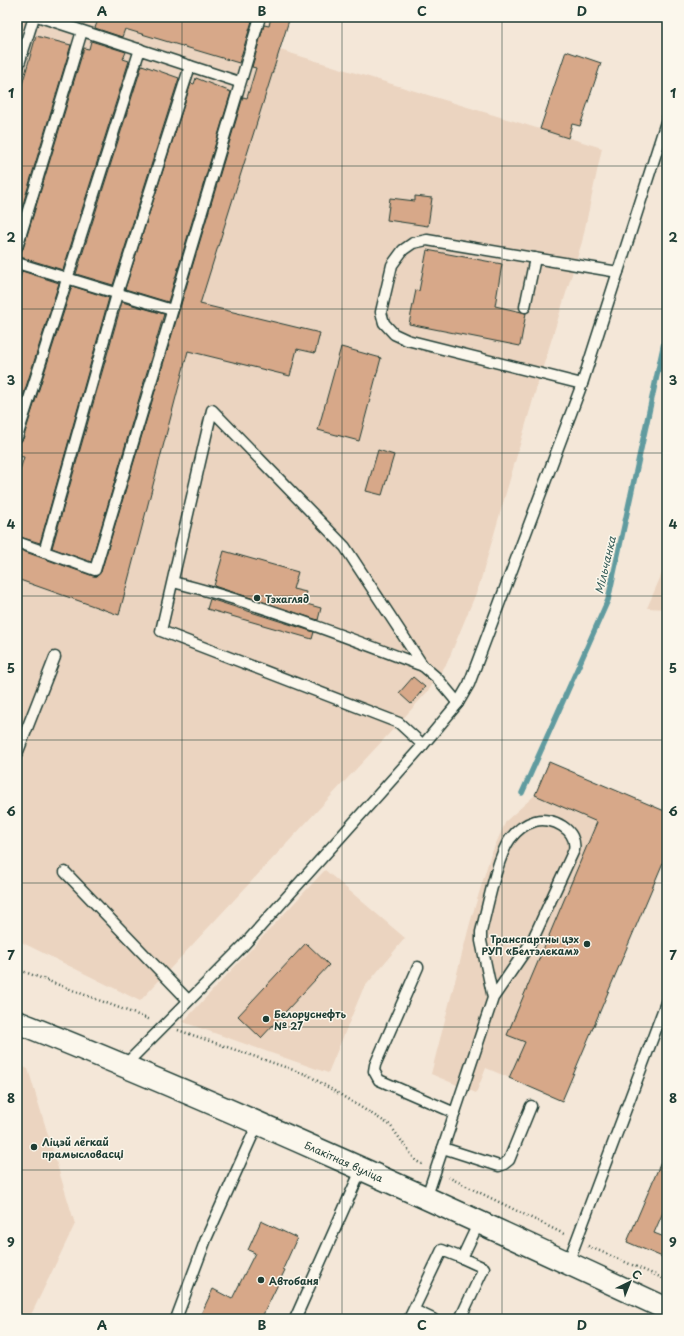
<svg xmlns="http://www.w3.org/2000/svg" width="684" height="1336" font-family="'Playpen Sans',sans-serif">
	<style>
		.built { fill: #ebd4c0 }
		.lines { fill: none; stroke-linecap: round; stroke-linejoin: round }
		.stream { stroke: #609b9f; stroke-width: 5.5 }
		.building { fill: #d7a889; stroke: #1f3d34 }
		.lane-casing { stroke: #1f3d34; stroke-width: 13 }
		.secondary-casing { stroke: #1f3d34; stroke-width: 25 }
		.path { stroke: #1f3d34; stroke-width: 2.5; stroke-dasharray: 1 3; stroke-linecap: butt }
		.lane { stroke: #fbf7ec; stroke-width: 10 }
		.secondary { stroke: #fbf7ec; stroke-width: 22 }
		.grid { fill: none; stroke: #1f3d34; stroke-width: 1; stroke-opacity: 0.55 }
		.poi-dot { fill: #1f3d34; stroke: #fbf7ec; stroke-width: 1.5 }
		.labels { text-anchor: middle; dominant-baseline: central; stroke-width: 3; stroke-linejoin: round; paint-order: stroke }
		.poi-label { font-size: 10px; font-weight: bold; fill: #1f3d34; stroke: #fbf7ec; text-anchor: start }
		.street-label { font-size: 10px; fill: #1f3d34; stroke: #fbf7ec }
		.water-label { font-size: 11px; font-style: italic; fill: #355c58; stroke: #fbf7ec }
		.neatline { fill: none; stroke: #1f3d34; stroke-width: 1.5 }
		.grid-label { font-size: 13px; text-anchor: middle; font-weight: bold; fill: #1f3d34 }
	</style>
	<rect width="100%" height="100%" fill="#f4e7d8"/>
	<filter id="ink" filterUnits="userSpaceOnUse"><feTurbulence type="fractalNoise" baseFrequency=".025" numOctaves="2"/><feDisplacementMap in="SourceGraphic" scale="8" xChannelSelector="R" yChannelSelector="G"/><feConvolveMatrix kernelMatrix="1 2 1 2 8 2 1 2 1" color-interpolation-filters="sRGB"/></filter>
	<g filter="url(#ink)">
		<g class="built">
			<path d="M17,17H290L280,50L602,148L582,242L537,386L479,586L447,663L428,691L399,723L140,1001L17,940Z"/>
			<path d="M667,562V609L647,608Z"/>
			<path d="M549,762L667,812L562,1100L486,1068L476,1093L431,1074L470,923L490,857L506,821L535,795Z"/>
			<path d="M325,870L405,938L363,989L328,1073L183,1022Z"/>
			<path d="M17,1064L28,1069L75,1224L29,1319H17Z"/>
		</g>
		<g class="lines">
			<path class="stream" d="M522,793L608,600L667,329"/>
		</g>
		<g class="building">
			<path d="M99,17H238L252,21L239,63L125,29L122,37L95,28Z"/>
			<path d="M271,17H290L200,304L320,333L315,353L297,349L290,376L188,351L119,615L17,579V549L93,576H97L101,572L243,97L247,98L256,68L252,67L264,25L269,26Z"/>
			<path d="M36,36L71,45L17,224V102Z"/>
			<path d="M91,41L126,52L123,59L129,61L63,270L17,256V253L23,249L84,48L89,49Z"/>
			<path d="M566,51L601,63L580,126L572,124L568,138L540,129Z"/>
			<path d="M142,65L179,78L113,285L76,274Z"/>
			<path d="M196,78L231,92L168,302L125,289L191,83L194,84Z"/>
			<path d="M415,196L432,198L428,226L387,220L390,198L415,201Z"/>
			<path d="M427,250L502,264L495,306L526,313L520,346L409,324L416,290L419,291Z"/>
			<path d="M22,271L59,283L17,415V289Z"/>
			<path d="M72,286L109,298L40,543L17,536V480L24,457L17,456V443L23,439Z"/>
			<path d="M122,302L164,314L91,562L52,548Z"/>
			<path d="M341,347L381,358L359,441L318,430Z"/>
			<path d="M378,450L394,455L382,495L366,491Z"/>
			<path d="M224,551L298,572L293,589L306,592L303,603L321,608L318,620L214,586Z"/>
			<path d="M210,599L314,632L312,639L207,609Z"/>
			<path d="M413,677L425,687L411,704L399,693Z"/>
			<path d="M549,762L667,812V853L562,1101L509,1078L525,1042L507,1035L597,822L535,795Z"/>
			<path d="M306,943L329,965L261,1038L238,1016Z"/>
			<path d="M667,1148V1203L654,1233L667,1238V1259L627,1242Z"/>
			<path d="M261,1221L297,1238L283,1269L285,1270L261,1319H211L201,1314L213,1289L232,1299L255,1253L248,1250Z"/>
		</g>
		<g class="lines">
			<defs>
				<g id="lane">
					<path d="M40,17L239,82"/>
					<path d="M17,70L34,17"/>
					<path d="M17,247L82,31"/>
					<path d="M17,263L172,310"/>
					<path d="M525,307L535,258"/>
					<path d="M582,384L407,340L394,334L384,323L381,312L392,265L403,250L413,243L427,240L618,272"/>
					<path d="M17,437L140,49"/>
					<path d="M17,542L95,570L260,17"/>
					<path d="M44,552L117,294L190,66"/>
					<path d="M173,582C258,603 341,635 423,666"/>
					<path d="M423,745L399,723L161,631L212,410L345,547L423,666L437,678L458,703"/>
					<path d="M17,754L55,657"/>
					<path d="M65,872L188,1000"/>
					<path d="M418,967L375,1065L374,1071L379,1080L455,1113"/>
					<path d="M125,1065L243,946L423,745L458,703L469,684L582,384L667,119"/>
					<path d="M443,1148L499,1166L504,1164L509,1160L531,1106"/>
					<path d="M426,1199L493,998L532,941L574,850C578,830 552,816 535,821C525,824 516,831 510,839C497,857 487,909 481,932V941L493,998"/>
					<path d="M568,1263L667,1000"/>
					<path d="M414,1310L433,1319"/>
					<path d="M176,1319L206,1239L258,1123"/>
					<path d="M295,1319L362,1168"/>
					<path d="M409,1319L442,1250L462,1258L479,1222"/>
					<path d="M460,1319L484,1268L462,1258"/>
				</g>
				<path id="secondary" d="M17,1022C237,1110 452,1209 667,1309"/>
			</defs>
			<use href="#lane" class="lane-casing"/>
			<use href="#secondary" class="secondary-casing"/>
			<g class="path">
				<path d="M17,969L151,1020"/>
				<path d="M178,1030L308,1075L390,1125L416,1161L422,1164"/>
				<path d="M448,1177L564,1234"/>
				<path d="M588,1246L667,1280"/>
			</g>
			<use href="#lane" class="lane"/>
			<use href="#secondary" class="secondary"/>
		</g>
	</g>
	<path class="grid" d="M182,17V1319M342,17V1319M502,17V1319M17,166H667M17,309H667M17,453H667M17,596H667M17,740H667M17,883H667M17,1027H667M17,1170H667"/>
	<g class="poi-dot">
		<circle cx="257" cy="598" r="4"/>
		<circle cx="587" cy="944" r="4"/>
		<circle cx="266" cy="1019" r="4"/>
		<circle cx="34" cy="1147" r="4"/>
		<circle cx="261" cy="1280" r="4"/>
	</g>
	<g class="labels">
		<g class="poi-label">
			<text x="265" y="598">Тэхагляд</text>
			<text x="579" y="938" text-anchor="end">Транспартны цэх<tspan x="579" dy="12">РУП «Белтэлекам»</tspan></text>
			<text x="274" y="1013">Белоруснефть<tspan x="274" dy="12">№ 27</tspan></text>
			<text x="42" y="1141">Ліцэй лёгкай<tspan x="42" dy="12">прамысловасці</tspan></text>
			<text x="269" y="1280">Автобаня</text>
		</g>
		<g class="street-label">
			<text transform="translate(344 1161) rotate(24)">Блакітная вуліца</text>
		</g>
		<g class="water-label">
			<text transform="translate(605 565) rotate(-77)">Мільчанка</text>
		</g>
	</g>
	<rect width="684" height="1336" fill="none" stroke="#fbf7ec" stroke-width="44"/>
	<g transform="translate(630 1282) rotate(43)" stroke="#fbf7ec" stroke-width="3" paint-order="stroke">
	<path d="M0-3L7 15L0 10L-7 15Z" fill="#1f3d34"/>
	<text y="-6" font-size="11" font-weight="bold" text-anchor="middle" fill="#1f3d34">С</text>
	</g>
	<rect x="22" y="22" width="640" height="1292" class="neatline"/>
	<g class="grid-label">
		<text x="102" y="16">A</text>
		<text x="262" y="16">B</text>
		<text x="422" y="16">C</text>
		<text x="582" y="16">D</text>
		<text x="11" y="98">1</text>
		<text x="673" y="98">1</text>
		<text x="11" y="242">2</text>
		<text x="673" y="242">2</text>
		<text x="11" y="385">3</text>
		<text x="673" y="385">3</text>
		<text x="11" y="529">4</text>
		<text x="673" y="529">4</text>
		<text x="11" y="673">5</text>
		<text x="673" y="673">5</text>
		<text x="11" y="816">6</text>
		<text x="673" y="816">6</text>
		<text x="11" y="960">7</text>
		<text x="673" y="960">7</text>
		<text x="11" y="1103">8</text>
		<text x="673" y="1103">8</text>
		<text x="11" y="1247">9</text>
		<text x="673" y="1247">9</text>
		<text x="102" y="1330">A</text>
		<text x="262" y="1330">B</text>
		<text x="422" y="1330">C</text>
		<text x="582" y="1330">D</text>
	</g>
</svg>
